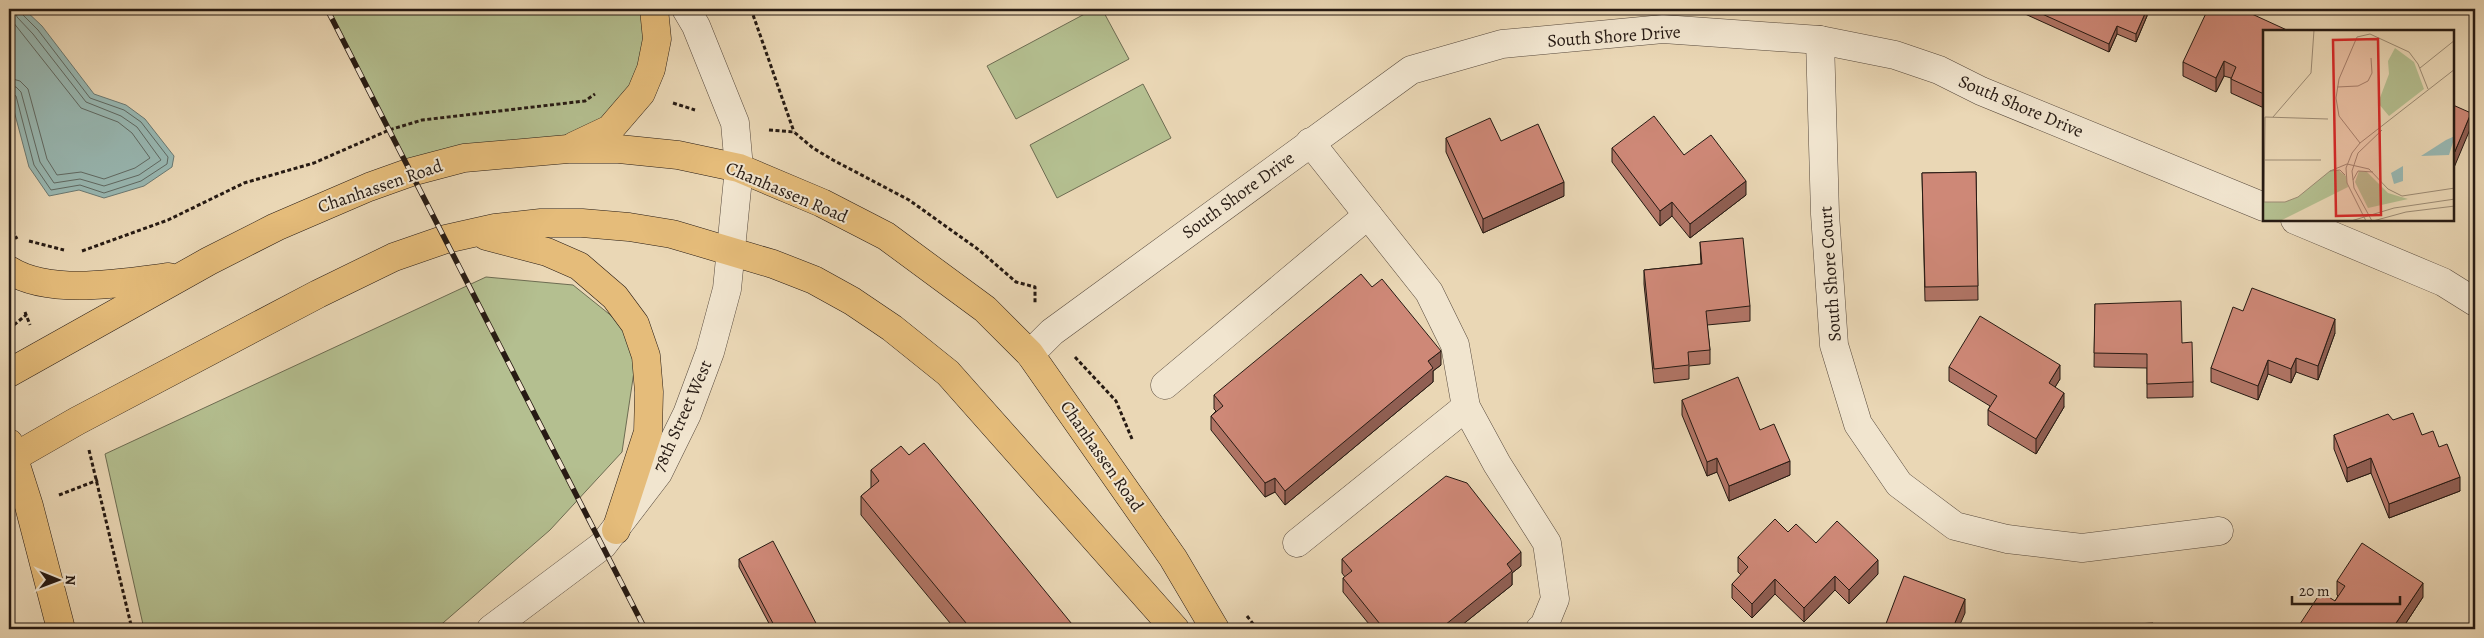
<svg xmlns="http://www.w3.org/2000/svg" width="2484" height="638" font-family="Alegreya,serif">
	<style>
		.green { fill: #b4bf90; stroke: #6d6c52 }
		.water { fill: #98b8b3; stroke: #6a7973 }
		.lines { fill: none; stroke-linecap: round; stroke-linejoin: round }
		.shore { stroke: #5f6963; stroke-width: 1 }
		.minor-casing { stroke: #57493c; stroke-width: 29 }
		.major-casing { stroke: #261a13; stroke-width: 29 }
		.path { stroke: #261a13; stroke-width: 3; stroke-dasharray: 4 2.5; stroke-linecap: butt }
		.minor { stroke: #f1e5cf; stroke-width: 28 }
		.major { stroke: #e5bc7a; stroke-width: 28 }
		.rail-casing { stroke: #261a13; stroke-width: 5.5 }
		.rail { stroke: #f1e5cf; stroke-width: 4; stroke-dasharray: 11; stroke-linecap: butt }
		.wall { fill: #b17566; stroke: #261a13 }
		.shaded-wall { fill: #905f53; stroke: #261a13 }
		.building { fill: #ce8877; stroke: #261a13 }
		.labels { text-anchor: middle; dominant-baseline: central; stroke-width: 4; stroke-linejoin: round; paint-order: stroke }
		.street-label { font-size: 18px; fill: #261a13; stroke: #f1e5cf }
		.inset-road { fill: none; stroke: #9c8b74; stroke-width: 1 }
		.view { fill: #d62828; fill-opacity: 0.15; stroke: #d62828; stroke-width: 2.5 }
		.inset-edge { fill: none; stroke: #261a13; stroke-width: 2.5 }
	</style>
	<rect width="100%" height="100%" fill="#ead7b5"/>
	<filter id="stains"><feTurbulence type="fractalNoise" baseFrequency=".004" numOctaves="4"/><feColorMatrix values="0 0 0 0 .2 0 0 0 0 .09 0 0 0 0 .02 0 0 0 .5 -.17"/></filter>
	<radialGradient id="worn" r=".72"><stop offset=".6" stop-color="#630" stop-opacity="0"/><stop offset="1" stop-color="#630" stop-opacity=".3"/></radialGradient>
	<g class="green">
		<path d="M328,9H654L641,93L568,149L411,172Z"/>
		<path d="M1094,9H1102L1129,59L1016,119L987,66Z"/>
		<path d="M1143,84L1171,138L1057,198L1030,145Z"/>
		<path d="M486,277L573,285L639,338L622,452L550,530L436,629H144L105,454Z"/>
	</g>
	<path class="water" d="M9,9H24L42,26L94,94L126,105L145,119L174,156L172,167L144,186L104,198L79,190L49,196L29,167L9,92Z"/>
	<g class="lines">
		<g class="shore">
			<path d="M9,17L81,108L118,122L132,133L150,158L135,168L104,179L81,172L57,175L47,159L28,89L20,81L9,78"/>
			<path d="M9,85L16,87L21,92L40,162L54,183L80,179L104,186L139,175L161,160L137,127L121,116L86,102L33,34L17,17L15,9"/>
			<path d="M9,92L16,96L34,165L51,190L80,185L104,193L141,181L167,164L168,157L141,122L124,110L90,98L38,30L22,14L21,9"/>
		</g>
		<defs>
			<g id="minor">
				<path d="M1820,40L1825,214L1834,345L1858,424L1899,484L1955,526L2007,539L2082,548L2219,531"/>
				<path d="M1310,142L1429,292L1455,345L1466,407L1497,464L1547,543L1555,599L1544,626L1540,629"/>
				<path d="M2295,220L2443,282L2475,302"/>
				<path d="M1030,354L1052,332L1411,70L1502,44L1663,29L1820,40L1895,55L1939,70L1981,91L2264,207"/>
				<path d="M1165,385L1368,215"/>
				<path d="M1297,543L1466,407"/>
				<path d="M491,629L603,545L658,473L687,414L710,352L727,289L739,168L735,123L696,26L686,9"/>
			</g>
			<g id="major">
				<path d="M574,146L610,129L641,93L651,69L657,39L654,9"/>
				<path d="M486,236L547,252L579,266L615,297L635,324L646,356L649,392L648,432L616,530"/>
				<path d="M9,270C50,296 123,283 169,277"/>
				<path d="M9,373L209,261L276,227L369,187L411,172L464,158L568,149H619L678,155L739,168L822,203L886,236L985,309L1030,354L1173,558L1215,629"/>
				<path d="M9,443L29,506L61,629"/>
				<path d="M9,460L77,421L318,294L394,257L446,239L495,228L541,223H582L629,227L672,234L773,264L814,280L852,301L892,328L948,373L1175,629"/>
			</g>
		</defs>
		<use href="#minor" class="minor-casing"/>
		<use href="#major" class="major-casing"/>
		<g class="path">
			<path d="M751,9L794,132"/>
			<path d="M673,103L695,110"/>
			<path d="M769,130L794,132L813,148L833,160L909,200L979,250L1016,282L1035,287V304"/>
			<path d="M9,225L17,239"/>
			<path d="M29,241L64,250"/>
			<path d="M82,251L168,220L244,183L314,163L389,130L422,120L585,101L595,94"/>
			<path d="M25,312L30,325"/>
			<path d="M9,329L26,315"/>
			<path d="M1075,357L1116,401L1132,439"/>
			<path d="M89,450L132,629"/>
			<path d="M59,495L98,480"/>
			<path d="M1247,616L1257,629"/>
		</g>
		<use href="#minor" class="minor"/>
		<use href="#major" class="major"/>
		<defs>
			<path id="rail" d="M327,9L645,629"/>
		</defs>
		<use href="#rail" class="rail-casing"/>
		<use href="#rail" class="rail"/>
	</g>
	<g class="wall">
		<path d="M2014,9H2147V16L2136,42L2117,34L2109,52Z"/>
		<path d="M2264,31V108L2231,93V78L2224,76L2216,92L2183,76V62Z"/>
		<path d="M1446,138L1501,141L1564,196L1483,233L1446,152Z"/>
		<path d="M1612,148L1684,155L1746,195L1690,238L1672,216L1660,226L1612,162Z"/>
		<path d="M1976,172L1978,300L1925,301L1922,173Z"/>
		<path d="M1700,242L1750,306V321L1707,325L1710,350V364L1689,366V379L1654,383L1644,284V270L1701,264Z"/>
		<path d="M2095,304L2182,343L2193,382V397L2147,398V368L2094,367Z"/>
		<path d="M2243,311L2335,333L2318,380L2296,372L2291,383L2268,374L2258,400L2211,382V368Z"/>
		<path d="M1441,365L1433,371V382L1285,505L1275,492L1265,497L1211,430V416L1216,411L1214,409V395Z"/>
		<path d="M1949,367L2060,379L2055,387L2064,407L2036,454L1988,425V410L1990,406L1949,381Z"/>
		<path d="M1682,400L1760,430L1790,475L1729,501L1717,472L1707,476L1682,415Z"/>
		<path d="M2393,420L2422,435L2439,447L2460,491L2389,518L2371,473L2347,482L2334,449V435Z"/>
		<path d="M909,455L1076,629H955L861,515V496L871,488V470Z"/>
		<path d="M1788,532L1816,543L1878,574L1849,604L1835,590L1804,622L1775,594L1752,618L1732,598V584L1741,575L1738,572V557Z"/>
		<path d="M739,559L819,629H772L739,567Z"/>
		<path d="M1342,559L1521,566L1512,573V585L1457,629H1373L1343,592V578L1345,577L1342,573Z"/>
		<path d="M2337,581L2423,597L2402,629H2298V627L2335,601L2338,596L2337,595Z"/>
	</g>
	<g class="shaded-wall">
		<path d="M2147,9V16L2136,42V34Z"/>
		<path d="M2117,26V34L2109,52V44Z"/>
		<path d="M2224,61V76L2216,92V78Z"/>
		<path d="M2471,113V127L2453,170V156Z"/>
		<path d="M1746,181V195L1690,238V224Z"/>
		<path d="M1564,182V196L1483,233V219Z"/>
		<path d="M1672,202V216L1660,226V211Z"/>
		<path d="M2335,319V333L2318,380V366Z"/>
		<path d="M1441,351V365L1433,371V382L1285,505V491L1428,361Z"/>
		<path d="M2296,358V372L2291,383V369Z"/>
		<path d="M2268,360V374L2258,400V386Z"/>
		<path d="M2060,365V379L2049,397V383Z"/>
		<path d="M2064,393V407L2036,454V439Z"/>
		<path d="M1717,458V472L1707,476V462Z"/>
		<path d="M2371,458V473L2347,482V468Z"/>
		<path d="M1790,461V475L1729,501V486Z"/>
		<path d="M2460,477V491L2389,518V504Z"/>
		<path d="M1275,478V492L1265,497V483Z"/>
		<path d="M1521,552V566L1512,573V585L1457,629H1440L1507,564Z"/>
		<path d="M1878,560V574L1849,604V590Z"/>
		<path d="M1835,576V590L1804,622V608Z"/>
		<path d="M1775,579V594L1752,618V604Z"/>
		<path d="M2423,583V597L2402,629H2392Z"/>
		<path d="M1965,599V613L1958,629L1954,625Z"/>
	</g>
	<g class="building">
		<path d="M2031,9H2147L2136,34L2117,26L2109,44Z"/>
		<path d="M2208,9H2241L2289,31H2264V94L2231,79L2236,67L2224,61L2216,78L2183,62Z"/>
		<path d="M2453,105L2471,113L2453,156Z"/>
		<path d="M1654,116L1684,155L1711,135L1746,181L1690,224L1672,202L1660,211L1612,148Z"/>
		<path d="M1490,118L1501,141L1538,124L1564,182L1483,219L1446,138Z"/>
		<path d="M1976,172L1978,286L1925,287L1922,173Z"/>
		<path d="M1743,238L1750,306L1706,311L1710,350L1688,352L1689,365L1654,369L1644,270L1702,264L1700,242Z"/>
		<path d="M1361,274L1372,287L1382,279L1441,351L1428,361L1433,368L1285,491L1275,478L1265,483L1211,416L1223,406L1214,395Z"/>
		<path d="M2252,288L2335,319L2318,366L2296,358L2291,369L2268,360L2258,386L2211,368L2233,307L2243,311Z"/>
		<path d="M2181,301L2182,343L2192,342L2193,382L2147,384V354L2094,353L2095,304Z"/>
		<path d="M1980,316L2060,365L2049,383L2064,393L2036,439L1988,410L1997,396L1949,367Z"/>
		<path d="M1738,377L1760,430L1774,424L1790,461L1729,486L1717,458L1707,462L1682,400Z"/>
		<path d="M2413,413L2422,435L2433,431L2439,447L2447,444L2460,477L2389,504L2371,458L2347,468L2334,435L2388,414L2393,420Z"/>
		<path d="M924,443L1076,629H971L861,496L879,481L871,470L901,446L909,455Z"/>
		<path d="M1446,476L1467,483L1521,552L1507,564L1512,571L1440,629H1384L1343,578L1352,571L1342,559Z"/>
		<path d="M1775,519L1788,532L1796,524L1816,543L1837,521L1878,560L1849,590L1835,576L1804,608L1775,579L1752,604L1732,584L1748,567L1738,557Z"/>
		<path d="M773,541L819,629H776L739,559Z"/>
		<path d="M2362,543L2423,583L2392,629H2301L2298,627L2321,592L2335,601L2345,586L2337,581Z"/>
		<path d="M1904,576L1965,599L1954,625L1964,629H1884Z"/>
		<path d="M2153,623L2154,629H2055Z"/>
	</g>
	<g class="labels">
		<g class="street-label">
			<text transform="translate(1614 36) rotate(-4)">South Shore Drive</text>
			<text transform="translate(2021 106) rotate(23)">South Shore Drive</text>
			<text transform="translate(380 186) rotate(-19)">Chanhassen Road</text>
			<text transform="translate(787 192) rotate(23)">Chanhassen Road</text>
			<text transform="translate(1238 195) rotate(-36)">South Shore Drive</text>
			<text transform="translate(1830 274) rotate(-94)">South Shore Court</text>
			<text transform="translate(682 416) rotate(-66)">78th Street West</text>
			<text transform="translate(1102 456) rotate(55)">Chanhassen Road</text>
		</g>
	</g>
	<g transform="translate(2263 30)">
		<rect width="191" height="191" fill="#ead7b5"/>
		<path d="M132,18L151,32L161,59L126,86L115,73L126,44L125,31ZM75,140L83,146L85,157L17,191H0V172H22L35,167L67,141ZM96,141L104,142L125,163L145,169L105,178L92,152Z" fill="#b4bf90"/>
		<path d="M192,106L186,125L158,126L183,110ZM140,136V151L131,154L128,143Z" fill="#98b8b3"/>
		<path class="inset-road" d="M157,38L192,10M74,57L95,56L105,51L109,43L108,28M2,87L65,89M10,87L48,43L51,0M97,113L76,86L73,68L76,49L94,7L107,4L146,22L155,34L165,59M1,130H58M67,141L77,140L82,145M90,150L95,141L110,142M0,172H22L35,167L67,141L84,134L106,139L125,159L139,166L192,158M1,172L2,87M88,191L131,178L192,169M103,191L84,153L83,138L89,123L97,113L192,39M109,191L91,158L89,141L95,123L119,100M110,191L143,182L192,176"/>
		<path class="view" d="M115,9L118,185L73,186L70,10Z"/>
		<rect width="191" height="191" class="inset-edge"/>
	</g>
	<rect width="2484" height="638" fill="none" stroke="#ead7b5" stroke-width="30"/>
	<rect x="10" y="10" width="2464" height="618" fill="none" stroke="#261a13" stroke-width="2.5"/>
	<rect x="15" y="15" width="2454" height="608" fill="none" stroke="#261a13"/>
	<g transform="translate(58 580) rotate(91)" stroke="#f1e5cf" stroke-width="4" paint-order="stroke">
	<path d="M0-4L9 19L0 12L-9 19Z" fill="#261a13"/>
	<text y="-8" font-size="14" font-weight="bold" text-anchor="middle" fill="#261a13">N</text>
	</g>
	<path d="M2292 596v8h108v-8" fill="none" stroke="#261a13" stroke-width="2.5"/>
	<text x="2299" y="596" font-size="15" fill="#261a13" stroke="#f1e5cf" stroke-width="4" paint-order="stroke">20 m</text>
	<rect width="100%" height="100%" filter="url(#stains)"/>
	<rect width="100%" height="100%" fill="url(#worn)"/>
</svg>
